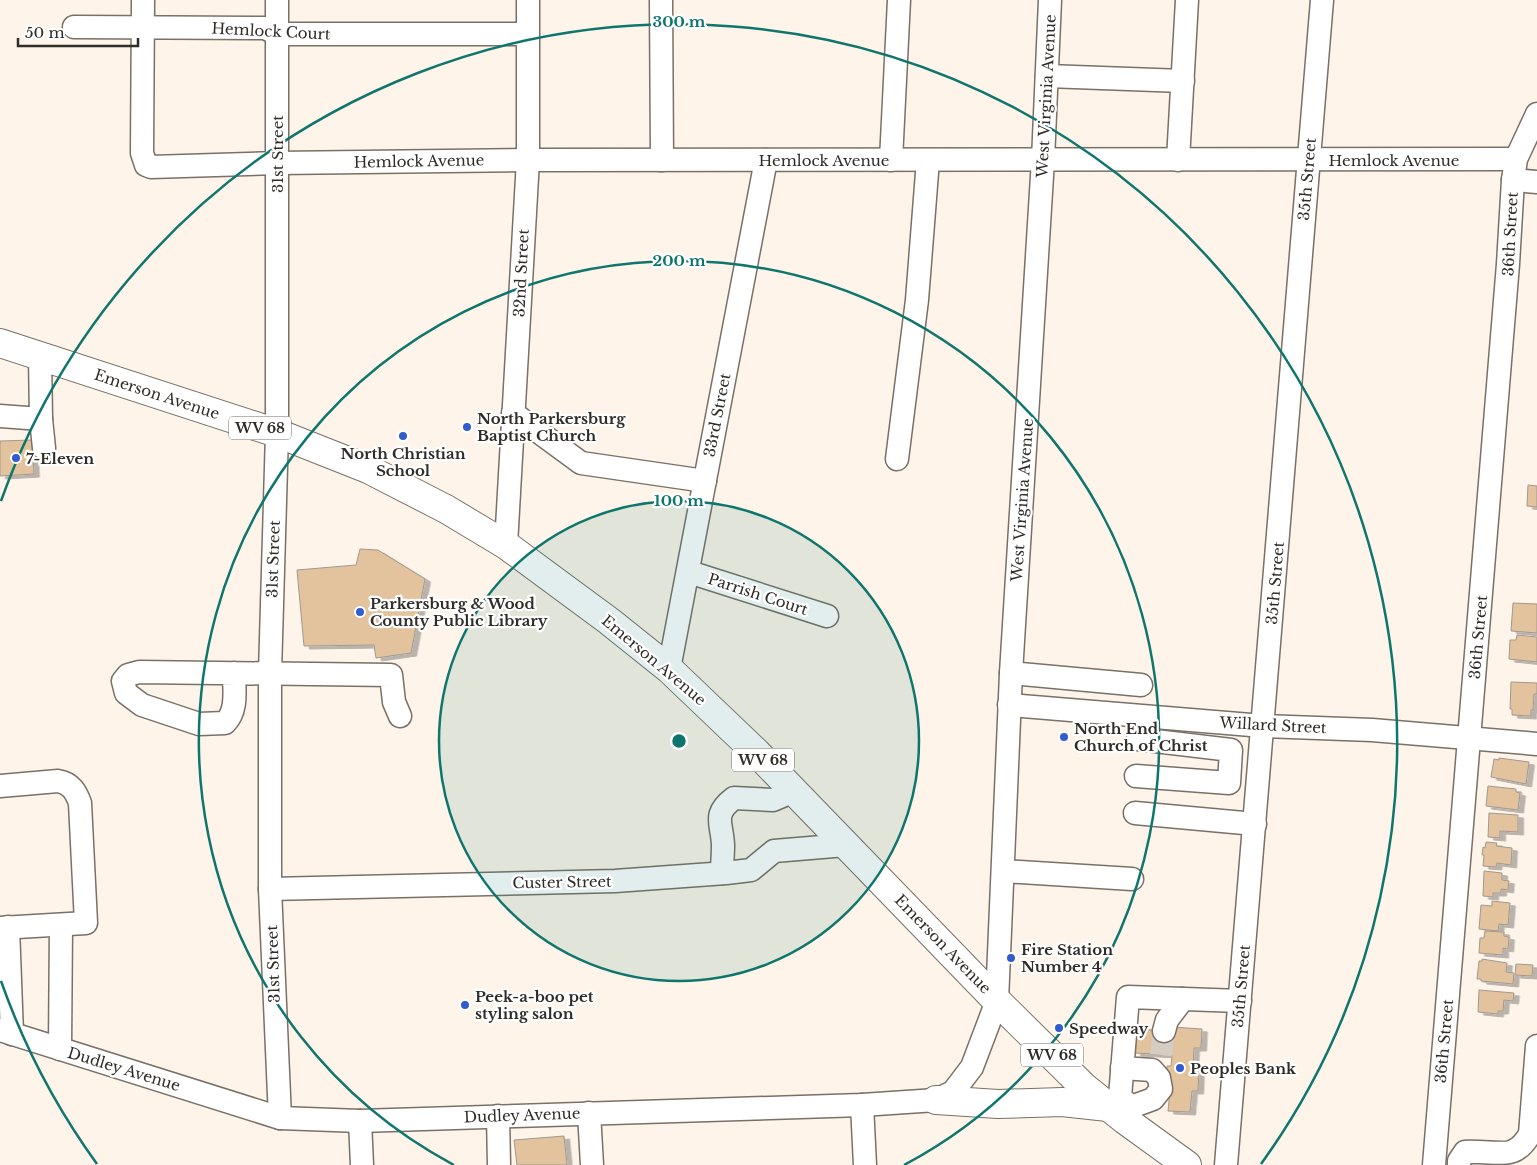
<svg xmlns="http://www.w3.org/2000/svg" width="1537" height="1165" font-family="'Libre Baskerville',serif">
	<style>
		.building { fill: #e3c29e; stroke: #a1998f; filter: url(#shadow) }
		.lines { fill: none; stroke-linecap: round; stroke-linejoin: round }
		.minor-tunnel { stroke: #d5ccc3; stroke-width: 22; stroke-dasharray: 22 11; stroke-linecap: butt }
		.minor-casing { stroke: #797067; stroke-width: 25 }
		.major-casing { stroke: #797067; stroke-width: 30 }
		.minor { stroke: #fff; stroke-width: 22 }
		.major { stroke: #fff; stroke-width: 28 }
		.ring { fill: none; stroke: #0f766e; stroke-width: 2.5 }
		.poi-dot { fill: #315ccc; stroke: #fff; stroke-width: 2 }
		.labels { text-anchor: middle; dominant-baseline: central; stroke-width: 4.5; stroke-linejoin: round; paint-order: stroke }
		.shield { fill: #fff; stroke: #6e6c69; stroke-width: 1 }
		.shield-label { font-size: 14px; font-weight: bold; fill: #302d29 }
		.street-label { font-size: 15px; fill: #302d29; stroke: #fff }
		.poi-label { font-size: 15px; font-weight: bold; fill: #302d29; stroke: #fff; text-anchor: start }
		.centre { fill: #0f766e; stroke: #fff; stroke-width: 2.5 }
		.ring-label { font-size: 15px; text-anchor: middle; font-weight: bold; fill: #0f766e; stroke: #fff; stroke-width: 4.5; stroke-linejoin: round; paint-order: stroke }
	</style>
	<defs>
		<filter id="shadow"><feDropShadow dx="5.5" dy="3" stdDeviation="0" flood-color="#0004"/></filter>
	</defs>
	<rect width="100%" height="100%" fill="#fef4e9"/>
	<g class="building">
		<path d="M32,440L34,474L0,476V441Z"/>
		<path d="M1528,485L1537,486V507L1527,506Z"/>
		<path d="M360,549L378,550L425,579L411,653L376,658L374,645L304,646L297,570L356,565Z"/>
		<path d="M1513,603L1537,604V633L1511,631Z"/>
		<path d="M1517,635L1537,637V662L1509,659L1510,640H1516Z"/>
		<path d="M1511,682L1537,683V694H1534L1533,710H1531V716L1512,715V709H1510Z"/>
		<path d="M1499,758L1529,762L1526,784L1491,777L1494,759L1499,760Z"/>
		<path d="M1488,786L1516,789V792L1520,793L1518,810L1486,806Z"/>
		<path d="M1489,813L1518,815V832L1500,831V838L1488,837Z"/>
		<path d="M1486,842L1497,843L1496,846L1512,848L1511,865L1497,863L1496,867L1483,866L1484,855H1482L1483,847L1485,848Z"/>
		<path d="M1484,871L1502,873V880L1509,881L1508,890L1501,889V893H1493V897L1483,896Z"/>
		<path d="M1492,901L1510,903L1508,925L1499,924L1498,931L1479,929L1481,905L1492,906Z"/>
		<path d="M1485,931L1504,932V936L1509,937L1508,949L1503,948V955L1479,953L1480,938H1484Z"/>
		<path d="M1482,959L1507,963L1506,972L1514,973L1513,984L1481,981V979H1477L1479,961H1482Z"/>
		<path d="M1516,964L1533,965L1532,976L1515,975Z"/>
		<path d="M1479,990L1514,993L1513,1001L1504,1000L1503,1011H1498V1014L1478,1012Z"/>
		<path d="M1172,1027L1202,1029L1201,1048H1194L1193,1070H1199L1198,1091H1192L1190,1112L1168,1111L1170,1090H1166L1167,1066H1171L1172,1055L1135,1053L1136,1029L1172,1031Z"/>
		<path d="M564,1136L567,1165H517L514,1140Z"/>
	</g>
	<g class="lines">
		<path class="minor-tunnel" d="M1161,1055L1164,1031"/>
		<defs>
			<g id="minor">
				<path d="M143,0L142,153L146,165L151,167L277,163L528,160L1516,159"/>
				<path d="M277,0V433L270,673V889L280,1118"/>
				<path d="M661,0L662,160"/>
				<path d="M74,27L265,28L277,34H527"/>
				<path d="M1047,76L1183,81"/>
				<path d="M891,160L899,0"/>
				<path d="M1178,160L1187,0"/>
				<path d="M1513,180L1537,182"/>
				<path d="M513,413L581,463L705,481"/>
				<path d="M0,416L41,419L40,356"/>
				<path d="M41,419L44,448"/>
				<path d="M897,459L917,300L928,160"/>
				<path d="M506,545L528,160V0"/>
				<path d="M689,572L827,616"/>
				<path d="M669,669L766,160"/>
				<path d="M234,673C234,690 238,710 225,723L199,724L142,705L126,693L123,681L128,675L139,672L391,675L394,702L400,716"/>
				<path d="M1011,673L1141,685"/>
				<path d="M1009,705L1263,726L1372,730L1537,744"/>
				<path d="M1136,776L1229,783L1231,750L1138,739"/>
				<path d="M0,786L58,781C71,783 76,792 80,803L86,923L0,928"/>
				<path d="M1135,813L1255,824"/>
				<path d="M1003,871L1132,879"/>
				<path d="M722,873C722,864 723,854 723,845C722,822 712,815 734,798L773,800L794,791"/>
				<path d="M270,889L615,881L726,873L751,870L774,851L846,845"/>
				<path d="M8,927L12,1034"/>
				<path d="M0,1030L280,1118L360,1121L862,1105L936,1100L953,1092L972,1067L997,1001L1011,673L1043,160L1050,0"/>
				<path d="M1164,1031L1167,1020L1183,999"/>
				<path d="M60,1049L61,925"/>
				<path d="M1122,1068L1152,1070L1159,1078L1161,1089L1153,1099L1131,1107"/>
				<path d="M862,1105L865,1165"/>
				<path d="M589,1113L592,1165"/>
				<path d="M498,1116L499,1165"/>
				<path d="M1125,1120L1131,1107L1120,1097L1128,997L1240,1001"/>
				<path d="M360,1121L362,1165"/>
				<path d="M1226,1165L1322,0"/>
				<path d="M1434,1165L1508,264L1513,180L1516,159L1537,114"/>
				<path d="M1459,1165V1161L1465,1152C1477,1151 1506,1155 1513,1151C1521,1148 1526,1141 1530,1134L1537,1046"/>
			</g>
			<g id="major">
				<path d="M0,343L277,433L368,469L446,509L506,545L609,621L669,669L756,752L997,1001L1084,1087L1125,1120L1187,1165"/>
				<path d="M936,1100L998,1104L1062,1102L1108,1107"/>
			</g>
		</defs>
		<use href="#minor" class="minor-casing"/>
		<use href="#major" class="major-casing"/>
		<use href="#minor" class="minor"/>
		<use href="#major" class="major"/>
	</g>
	<circle cx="679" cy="741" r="240" fill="#0f766e" fill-opacity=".12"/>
	<g class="ring">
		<circle cx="679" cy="741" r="240"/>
		<path d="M454 1165A480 480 0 1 1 904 1165"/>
		<path d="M97 1164A719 719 0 0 1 1 981M1 501A719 719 0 1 1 1261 1164"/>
	</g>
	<g class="poi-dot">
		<circle cx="467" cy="427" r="5"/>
		<circle cx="403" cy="436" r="5"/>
		<circle cx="16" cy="458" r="5"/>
		<circle cx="360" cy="612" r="5"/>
		<circle cx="1064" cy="737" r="5"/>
		<circle cx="1011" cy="958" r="5"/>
		<circle cx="465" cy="1005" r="5"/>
		<circle cx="1059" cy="1028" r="5"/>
		<circle cx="1180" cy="1068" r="5"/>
	</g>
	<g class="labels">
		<g class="shield">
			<rect x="229" y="416.5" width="62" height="23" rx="4"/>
			<rect x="732" y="748.5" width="62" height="23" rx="4"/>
			<rect x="1021" y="1043.5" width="62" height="23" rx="4"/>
		</g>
		<g class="shield-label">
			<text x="260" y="428">WV 68</text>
			<text x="763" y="760">WV 68</text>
			<text x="1052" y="1055">WV 68</text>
		</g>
		<g class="street-label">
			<text transform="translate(271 31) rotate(3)">Hemlock Court</text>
			<text transform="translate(1046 96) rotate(-87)">West Virginia Avenue</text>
			<text transform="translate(277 154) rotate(-90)">31st Street</text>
			<text x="824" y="160">Hemlock Avenue</text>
			<text x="1394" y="160">Hemlock Avenue</text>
			<text transform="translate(419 161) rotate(-1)">Hemlock Avenue</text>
			<text transform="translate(1307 179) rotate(-85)">35th Street</text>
			<text transform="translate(1510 234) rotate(-87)">36th Street</text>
			<text transform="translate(521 273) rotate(-87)">32nd Street</text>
			<text transform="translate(157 394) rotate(18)">Emerson Avenue</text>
			<text transform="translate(717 415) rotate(-79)">33rd Street</text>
			<text transform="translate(1022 500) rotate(-86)">West Virginia Avenue</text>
			<text transform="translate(273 559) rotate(-88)">31st Street</text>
			<text transform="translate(1275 583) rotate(-85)">35th Street</text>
			<text transform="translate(758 594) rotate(18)">Parrish Court</text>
			<text transform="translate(1478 637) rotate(-85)">36th Street</text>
			<text transform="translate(654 660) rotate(40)">Emerson Avenue</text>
			<text transform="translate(1273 725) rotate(3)">Willard Street</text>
			<text transform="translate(562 882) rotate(-1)">Custer Street</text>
			<text transform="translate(943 944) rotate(46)">Emerson Avenue</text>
			<text transform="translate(273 964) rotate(-92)">31st Street</text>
			<text transform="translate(1241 986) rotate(-85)">35th Street</text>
			<text transform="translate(1444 1041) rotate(-85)">36th Street</text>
			<text transform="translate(124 1069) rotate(17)">Dudley Avenue</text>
			<text transform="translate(522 1115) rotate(-2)">Dudley Avenue</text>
		</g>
		<g class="poi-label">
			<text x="477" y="418">North Parkersburg<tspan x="477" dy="17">Baptist Church</tspan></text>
			<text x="403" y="453" text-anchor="middle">North Christian<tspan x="403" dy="17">School</tspan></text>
			<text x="26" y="458">7-Eleven</text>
			<text x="370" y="603">Parkersburg &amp; Wood<tspan x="370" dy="17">County Public Library</tspan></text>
			<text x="1074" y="728">North End<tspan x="1074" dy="17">Church of Christ</tspan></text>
			<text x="1021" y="949">Fire Station<tspan x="1021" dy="17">Number 4</tspan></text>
			<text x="475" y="996">Peek-a-boo pet<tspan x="475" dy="17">styling salon</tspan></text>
			<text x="1069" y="1028">Speedway</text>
			<text x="1190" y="1068">Peoples Bank</text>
		</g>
	</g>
	<circle cx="679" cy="741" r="8" class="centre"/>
	<g class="ring-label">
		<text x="679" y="27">300 m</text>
		<text x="679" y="266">200 m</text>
		<text x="679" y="506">100 m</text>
	</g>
	<path d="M18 38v8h120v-8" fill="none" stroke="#302d29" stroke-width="2.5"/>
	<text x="25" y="38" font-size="15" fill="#302d29" stroke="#ffffff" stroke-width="4" paint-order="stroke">50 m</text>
</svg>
